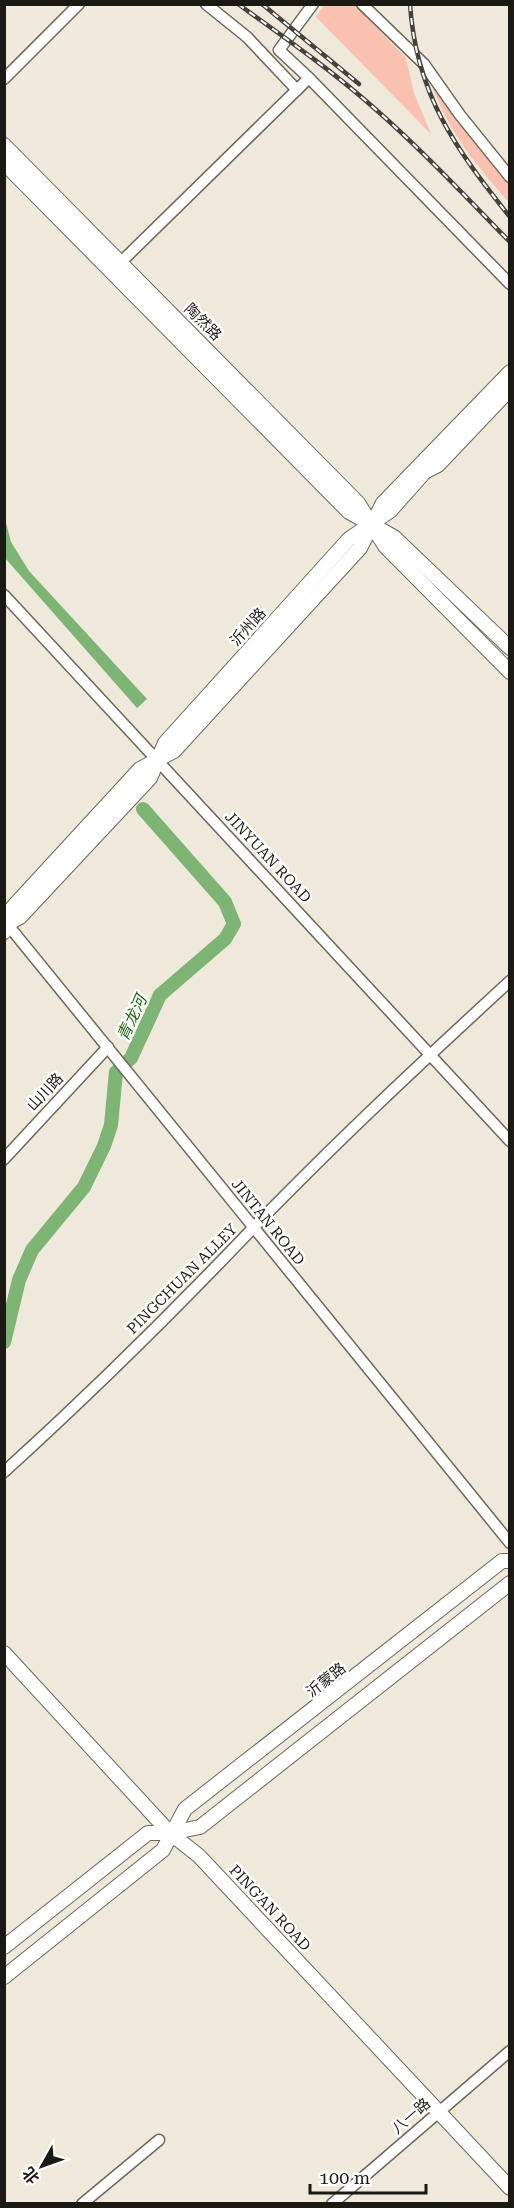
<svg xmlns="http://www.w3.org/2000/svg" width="514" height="2208" font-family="'Roboto Serif','Noto Sans SC',serif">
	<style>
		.green { fill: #fac1b1 }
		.water { fill: #7eb474 }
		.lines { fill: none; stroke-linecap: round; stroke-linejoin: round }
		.river { stroke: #7eb474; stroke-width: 14 }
		.minor-casing { stroke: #6c675b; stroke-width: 13 }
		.major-casing { stroke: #6c675b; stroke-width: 16 }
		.minor { stroke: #fff; stroke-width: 10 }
		.major { stroke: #fff; stroke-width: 14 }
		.rail-casing { stroke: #45423b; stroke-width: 4.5 }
		.rail { stroke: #fff; stroke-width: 2; stroke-dasharray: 7; stroke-linecap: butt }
		.labels { text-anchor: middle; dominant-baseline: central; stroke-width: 5; stroke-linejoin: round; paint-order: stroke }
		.street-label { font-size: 15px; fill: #1b1914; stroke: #fff }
		.water-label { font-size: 16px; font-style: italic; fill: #20660f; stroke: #fff }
	</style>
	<rect width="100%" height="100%" fill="#eee9db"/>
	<g class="green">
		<path d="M324,5H354L406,58L414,93L431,134L316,17Z"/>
		<path d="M432,86L473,141L509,182V202C477,167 449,132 432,86Z"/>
	</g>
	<path class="water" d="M4,515L11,542L29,571L147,699L137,708L5,558Z"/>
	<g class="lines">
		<path class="river" d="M4,1342L19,1280L32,1250L84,1187L104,1146L111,1125L116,1072L131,1058L160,995L225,939L234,924L225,902L143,809"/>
		<defs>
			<g id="minor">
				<path d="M206,4L247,37L297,90"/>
				<path d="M362,4L424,64L460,115L510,177"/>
				<path d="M309,78L510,284"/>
				<path d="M4,79L79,4"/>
				<path d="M121,262L309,78L279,50L313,4"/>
				<path d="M4,595L510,1141"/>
				<path d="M4,920L510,1543"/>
				<path d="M4,1159L108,1047"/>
				<path d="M4,1472C91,1393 174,1311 254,1227C336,1142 423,1061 510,981"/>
				<path d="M82,2204L159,2140"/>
				<path d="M332,2204L510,2051"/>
			</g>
			<g id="major">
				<path d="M4,145L358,503L385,546L510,672"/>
				<path d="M4,163L349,512L394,537L510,648"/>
				<path d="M424,472L438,465L510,389"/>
				<path d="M4,926L20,917L150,778L165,743L349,539L390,511L422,475"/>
				<path d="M4,932L12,908L140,769L174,751L360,548L383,503L510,372"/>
				<path d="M4,1653L170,1833L199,1856L510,2188"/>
				<path d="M4,1947L148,1833H170L200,1827L510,1583"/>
				<path d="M4,1977L163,1850L185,1809L502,1561H510"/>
			</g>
		</defs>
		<use href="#minor" class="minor-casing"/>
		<use href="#major" class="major-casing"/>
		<use href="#minor" class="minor"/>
		<use href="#major" class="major"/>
		<defs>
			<g id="rail">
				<path d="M238,4C284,37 331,70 373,107C421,149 465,196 510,242"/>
				<path d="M262,4L359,84"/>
				<path d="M410,4C416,95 456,149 510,217"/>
			</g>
		</defs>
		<use href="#rail" class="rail-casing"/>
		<use href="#rail" class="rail"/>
	</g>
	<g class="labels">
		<g class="street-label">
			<text transform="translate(203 322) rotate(45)">陶然路</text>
			<text transform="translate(248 627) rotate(-48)">沂州路</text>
			<text transform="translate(268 857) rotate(47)">JINYUAN ROAD</text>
			<text transform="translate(45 1092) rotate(-47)">山川路</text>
			<text transform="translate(268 1222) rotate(51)">JINTAN ROAD</text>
			<text transform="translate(182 1279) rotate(-45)">PINGCHUAN ALLEY</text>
			<text transform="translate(326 1680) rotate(-38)">沂蒙路</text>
			<text transform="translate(270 1908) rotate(47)">PING'AN ROAD</text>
			<text transform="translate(411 2116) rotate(-41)">八一路</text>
		</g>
		<g class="water-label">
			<text transform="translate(132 1018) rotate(-65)">青龙河</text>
		</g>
	</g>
	<rect width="514" height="2208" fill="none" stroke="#1b1914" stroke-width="12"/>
	<g transform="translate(42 2166) rotate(230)" stroke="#ffffff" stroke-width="4.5" paint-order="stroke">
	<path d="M0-4.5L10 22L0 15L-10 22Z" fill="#1b1914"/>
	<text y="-9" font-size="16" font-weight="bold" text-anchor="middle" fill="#1b1914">北</text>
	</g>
	<path d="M310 2184v9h116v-9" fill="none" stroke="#1b1914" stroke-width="3"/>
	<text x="319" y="2184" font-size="18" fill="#1b1914" stroke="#ffffff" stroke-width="4.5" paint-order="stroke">100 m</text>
</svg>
